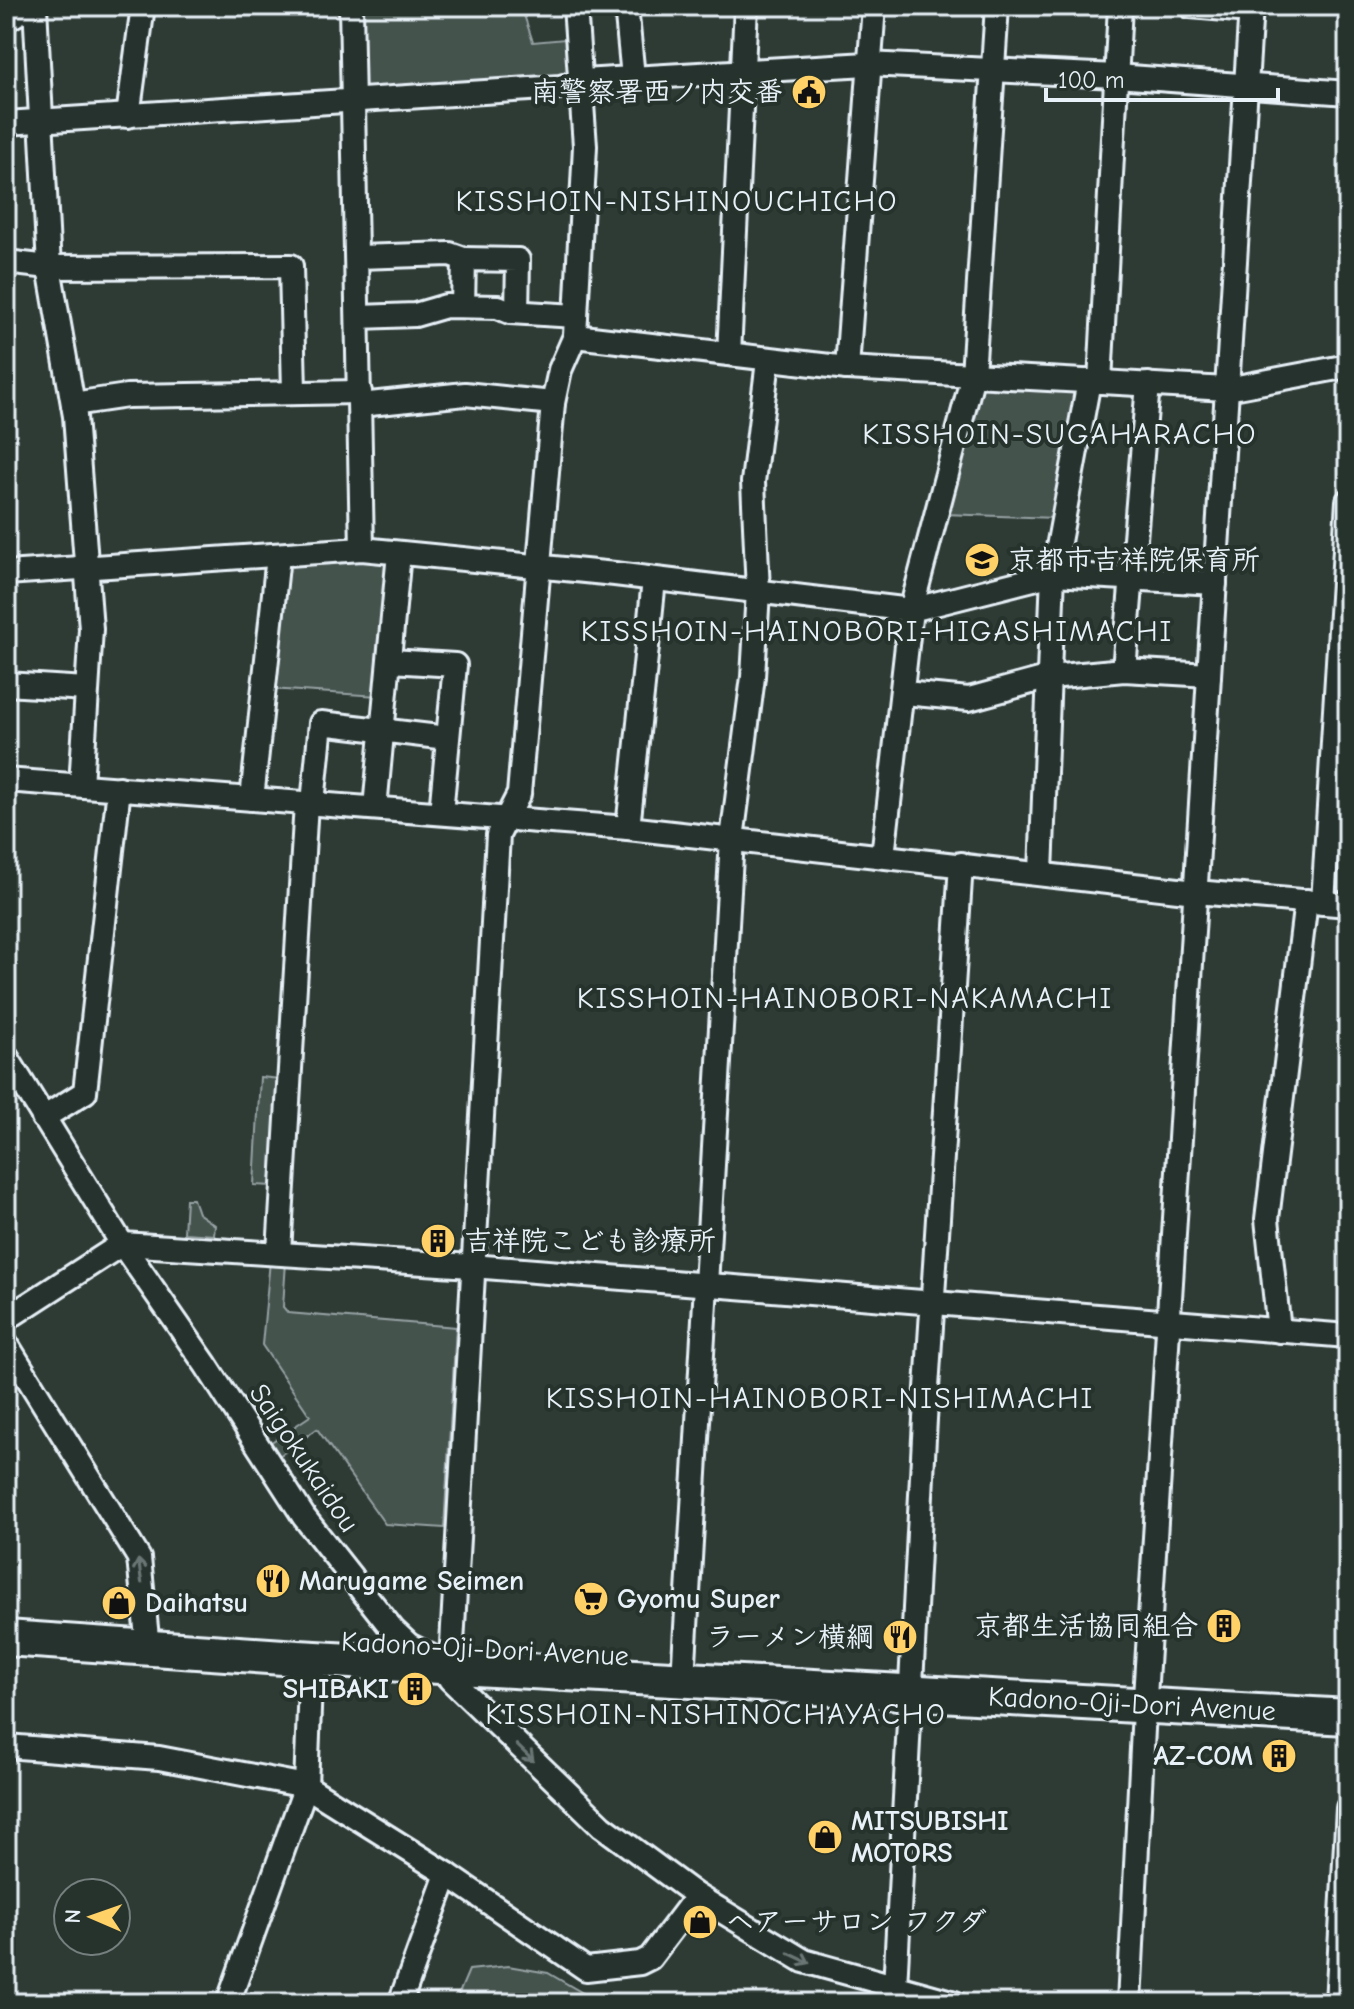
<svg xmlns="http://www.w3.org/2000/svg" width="1354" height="2009" font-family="'Comic Neue','Klee One',sans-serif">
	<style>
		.green { fill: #45524e; stroke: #96a2a3; stroke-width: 2 }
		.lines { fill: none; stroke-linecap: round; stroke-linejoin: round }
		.minor-casing { stroke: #e8f1f8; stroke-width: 28 }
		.highway-casing { stroke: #e8f1f8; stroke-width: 40 }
		.minor { stroke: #26332d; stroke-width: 22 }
		.highway { stroke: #26332d; stroke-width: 34 }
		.oneway { stroke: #6a7674 }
		.labels { text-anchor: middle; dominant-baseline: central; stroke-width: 8; stroke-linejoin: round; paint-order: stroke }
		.poi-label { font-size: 28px; font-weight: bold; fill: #e8f1f8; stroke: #26332d; text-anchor: start }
		.street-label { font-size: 28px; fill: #e8f1f8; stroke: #26332d }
		.neighbourhood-label { font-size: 30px; letter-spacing: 2px; fill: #e8f1f8; stroke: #26332d }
	</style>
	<rect width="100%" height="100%" fill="#2e3b35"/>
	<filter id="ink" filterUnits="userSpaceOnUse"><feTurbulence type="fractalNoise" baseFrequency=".0125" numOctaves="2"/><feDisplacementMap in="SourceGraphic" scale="16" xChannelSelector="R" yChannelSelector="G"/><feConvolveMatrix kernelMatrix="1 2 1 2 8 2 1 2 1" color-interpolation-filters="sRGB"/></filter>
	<g filter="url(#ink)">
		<g class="green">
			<path d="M361,6H521L533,42L565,39L569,71L564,79L370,92L362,85Z"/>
			<path d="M988,384L1072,388L1080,399L1055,518L944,514L977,390Z"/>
			<path d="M387,559L393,567L378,696L270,689L285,570L291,563Z"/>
			<path d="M260,1077L280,1079L273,1186L254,1185Z"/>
			<path d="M186,1199H193L198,1213L215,1225L214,1235L184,1233Z"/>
			<path d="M270,1261L286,1262L283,1307L288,1313L456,1327L444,1528L385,1524L317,1429L279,1456L270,1443L310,1416L262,1345Z"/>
			<path d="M508,1966L548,1973L600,2003H455L469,1970Z"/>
		</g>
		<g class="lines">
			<defs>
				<g id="minor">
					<path d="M35,6L49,267L75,416L91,629L81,785"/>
					<path d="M351,6L362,549"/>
					<path d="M575,6L585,146L575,336L560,370L553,403L519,794L498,835L450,1679L602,1826L697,1896L804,1961L955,2003"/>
					<path d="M626,6L633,77"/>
					<path d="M1190,6L1250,11"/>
					<path d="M6,20L30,6"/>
					<path d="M128,116L143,6"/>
					<path d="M6,123L560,87L582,81L867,64L1116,76L1348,93"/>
					<path d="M358,257L450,254L464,259"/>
					<path d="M6,262L49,267L291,266L294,392"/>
					<path d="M463,306L464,259L518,260L517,312"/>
					<path d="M359,317L415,315L446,306L498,307L510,312L576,316"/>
					<path d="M575,336L847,368L1227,389L1348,366"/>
					<path d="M729,354L746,6"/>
					<path d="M847,368L874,6"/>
					<path d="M1100,382L1120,6"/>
					<path d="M73,404L127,396L360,392"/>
					<path d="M360,405L465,394L553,403"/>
					<path d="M6,573L362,549L615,574L911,610L1053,574L1215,583"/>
					<path d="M391,661L455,665L441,813"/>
					<path d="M1124,670L1148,384"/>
					<path d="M6,684L86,689"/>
					<path d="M904,693L969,699L1050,677L1124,670L1209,675"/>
					<path d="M6,780L628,828L1196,892L1348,905"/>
					<path d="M252,799L278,556"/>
					<path d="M313,803L321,723L447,738"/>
					<path d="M375,808L399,553"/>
					<path d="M628,828L654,580"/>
					<path d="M883,856L911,610L973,375L997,6"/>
					<path d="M1041,872L1053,574L1089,381"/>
					<path d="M1323,903L1348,501"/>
					<path d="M6,1056L122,1244L206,1365L304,1517L393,1630L409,1645L440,1661"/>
					<path d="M43,1118L85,1092L119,788"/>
					<path d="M279,1252L306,803"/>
					<path d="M6,1319L122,1244L472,1266L1348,1336"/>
					<path d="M1279,1331L1267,1219L1306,901"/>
					<path d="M6,1343L139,1558L148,1648"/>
					<path d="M683,1679L732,839L753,677L758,591L753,482L768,361"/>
					<path d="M6,1746L159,1758L306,1786L447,1874L586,1969L640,1963L650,1958L697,1896"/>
					<path d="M895,1987L925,1419L961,864"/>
					<path d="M228,2003L306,1786L311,1658"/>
					<path d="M400,2003L447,1874"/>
					<path d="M1129,2003L1143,1729L1251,6"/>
					<path d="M1337,2003L1348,1808"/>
				</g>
				<path id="highway" d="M6,1638L298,1658L1348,1717"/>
			</defs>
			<use href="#minor" class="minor-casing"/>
			<use href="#highway" class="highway-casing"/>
			<use href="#minor" class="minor"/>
			<use href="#highway" class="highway"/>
		</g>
		<defs><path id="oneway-shaft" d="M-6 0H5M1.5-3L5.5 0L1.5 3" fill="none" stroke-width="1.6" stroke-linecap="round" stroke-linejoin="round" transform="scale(2)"/></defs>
		<g class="oneway">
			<use href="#oneway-shaft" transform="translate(140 1571) rotate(-98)"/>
			<use href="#oneway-shaft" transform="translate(525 1753) rotate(44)"/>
			<use href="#oneway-shaft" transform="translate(799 1958) rotate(25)"/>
		</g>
	</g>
	<defs>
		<symbol id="civic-disc" viewBox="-11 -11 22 22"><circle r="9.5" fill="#ffd166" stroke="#26332d"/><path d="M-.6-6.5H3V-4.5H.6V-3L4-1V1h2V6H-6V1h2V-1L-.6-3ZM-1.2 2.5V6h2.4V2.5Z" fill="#111"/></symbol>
		<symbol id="school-disc" viewBox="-11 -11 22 22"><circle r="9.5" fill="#ffd166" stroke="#26332d"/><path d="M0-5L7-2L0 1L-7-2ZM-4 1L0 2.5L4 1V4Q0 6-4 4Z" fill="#111"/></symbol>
		<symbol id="building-disc" viewBox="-11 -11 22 22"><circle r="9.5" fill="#ffd166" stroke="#26332d"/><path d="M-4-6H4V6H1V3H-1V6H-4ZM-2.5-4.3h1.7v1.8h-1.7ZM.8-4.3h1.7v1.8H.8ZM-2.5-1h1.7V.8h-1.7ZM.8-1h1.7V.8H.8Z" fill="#111"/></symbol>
		<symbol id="restaurant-disc" viewBox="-11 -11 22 22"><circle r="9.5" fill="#ffd166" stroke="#26332d"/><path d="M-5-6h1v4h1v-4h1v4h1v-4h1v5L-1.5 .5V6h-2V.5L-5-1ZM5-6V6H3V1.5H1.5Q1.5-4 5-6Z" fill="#111"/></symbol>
		<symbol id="supermarket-disc" viewBox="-11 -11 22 22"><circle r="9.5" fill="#ffd166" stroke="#26332d"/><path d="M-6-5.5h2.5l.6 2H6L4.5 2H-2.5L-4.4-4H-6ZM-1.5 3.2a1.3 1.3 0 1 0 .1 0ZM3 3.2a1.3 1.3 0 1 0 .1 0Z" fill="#111"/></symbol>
		<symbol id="shop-disc" viewBox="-11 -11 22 22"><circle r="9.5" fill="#ffd166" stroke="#26332d"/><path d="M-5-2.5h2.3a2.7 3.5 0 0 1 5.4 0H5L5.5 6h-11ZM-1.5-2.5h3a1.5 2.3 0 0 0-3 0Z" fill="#111"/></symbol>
	</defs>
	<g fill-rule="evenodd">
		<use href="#civic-disc" x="789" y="72" width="40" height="40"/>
		<use href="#school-disc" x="962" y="540" width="40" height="40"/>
		<use href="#building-disc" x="418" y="1221" width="40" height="40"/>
		<use href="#restaurant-disc" x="253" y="1561" width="40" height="40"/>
		<use href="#supermarket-disc" x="571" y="1579" width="40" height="40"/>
		<use href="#shop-disc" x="99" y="1583" width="40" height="40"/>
		<use href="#building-disc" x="1204" y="1606" width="40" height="40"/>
		<use href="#restaurant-disc" x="880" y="1617" width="40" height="40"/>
		<use href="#building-disc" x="395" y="1669" width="40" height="40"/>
		<use href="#building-disc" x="1259" y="1736" width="40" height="40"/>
		<use href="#shop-disc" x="805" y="1817" width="40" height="40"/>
		<use href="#shop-disc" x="680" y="1902" width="40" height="40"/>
	</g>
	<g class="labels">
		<g class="poi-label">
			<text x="783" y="92" text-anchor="end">南警察署西ノ内交番</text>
			<text x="1008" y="560">京都市吉祥院保育所</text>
			<text x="464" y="1241">吉祥院こども診療所</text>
			<text x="299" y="1581">Marugame Seimen</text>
			<text x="617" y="1599">Gyomu Super</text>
			<text x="145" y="1603">Daihatsu</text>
			<text x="1198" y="1626" text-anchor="end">京都生活協同組合</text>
			<text x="874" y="1637" text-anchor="end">ラーメン横綱</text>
			<text x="389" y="1689" text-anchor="end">SHIBAKI</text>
			<text x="1253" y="1756" text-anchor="end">AZ-COM</text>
			<text x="851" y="1821">MITSUBISHI<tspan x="851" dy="32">MOTORS</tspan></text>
			<text x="726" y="1922">ヘアーサロン フクダ</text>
		</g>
		<g class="street-label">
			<text transform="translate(304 1458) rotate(56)">Saigokukaidou</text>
			<text transform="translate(485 1649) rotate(3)">Kadono-Oji-Dori Avenue</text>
			<text transform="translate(1132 1704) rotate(3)">Kadono-Oji-Dori Avenue</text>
		</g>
		<g class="neighbourhood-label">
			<text x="677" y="201">KISSHOIN-NISHINOUCHICHO</text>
			<text x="1060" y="434">KISSHOIN-SUGAHARACHO</text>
			<text x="877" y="631">KISSHOIN-HAINOBORI-HIGASHIMACHI</text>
			<text x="845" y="998">KISSHOIN-HAINOBORI-NAKAMACHI</text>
			<text x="820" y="1398">KISSHOIN-HAINOBORI-NISHIMACHI</text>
			<text x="716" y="1714">KISSHOIN-NISHINOCHAYACHO</text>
		</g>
	</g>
	<rect width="1354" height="2009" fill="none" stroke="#26332d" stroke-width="32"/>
	<rect x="16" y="16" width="1322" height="1977" fill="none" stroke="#e8f1f8" stroke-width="3" filter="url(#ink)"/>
	<g transform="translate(92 1917) rotate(272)"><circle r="38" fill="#26332d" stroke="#747f7e" stroke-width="2"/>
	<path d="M0-6L14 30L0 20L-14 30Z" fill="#ffd166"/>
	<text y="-12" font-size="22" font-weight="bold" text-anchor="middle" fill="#e8f1f8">N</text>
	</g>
	<path d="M1046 88v12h232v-12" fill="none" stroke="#e8f1f8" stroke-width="4"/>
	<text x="1058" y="88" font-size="24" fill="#e8f1f8" stroke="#26332d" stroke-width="6" paint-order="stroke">100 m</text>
</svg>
